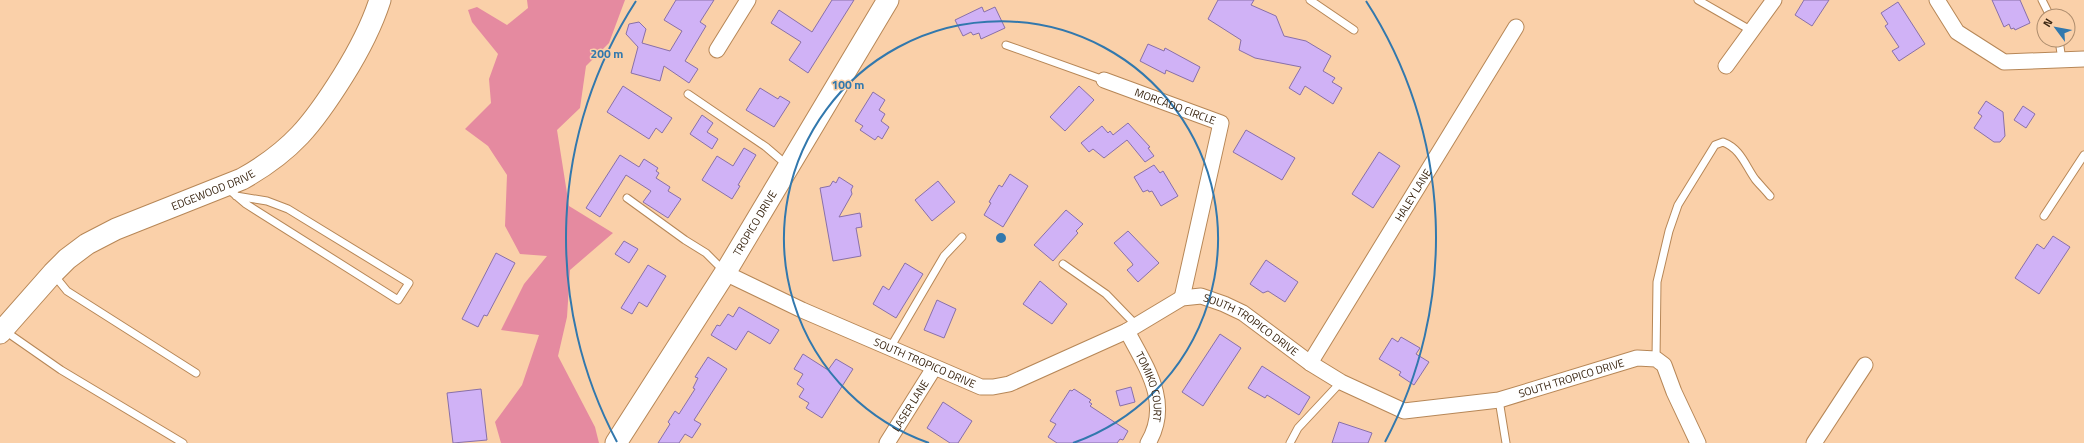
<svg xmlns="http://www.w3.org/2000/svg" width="2084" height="443" font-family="'Titillium Web',sans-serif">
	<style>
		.green { fill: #e58aa0 }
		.building { fill: #d0b2f6; stroke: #8970a8 }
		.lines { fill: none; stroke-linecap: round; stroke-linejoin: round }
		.lane-casing { stroke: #b78757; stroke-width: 9 }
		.street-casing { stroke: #b78757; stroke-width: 17 }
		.secondary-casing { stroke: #b78757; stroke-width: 23 }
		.lane { stroke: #fff; stroke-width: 7 }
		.street { stroke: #fff; stroke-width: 15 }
		.secondary { stroke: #fff; stroke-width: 21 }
		.ring { fill: none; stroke: #3278ad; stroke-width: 2 }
		.labels { text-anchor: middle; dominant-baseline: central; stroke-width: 3; stroke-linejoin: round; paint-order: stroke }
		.street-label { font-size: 11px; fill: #3a2612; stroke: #fad0a9 }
		.centre { fill: #3278ad; stroke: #fad0a9; stroke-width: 2 }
		.ring-label { font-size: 12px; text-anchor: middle; font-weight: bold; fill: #3278ad; stroke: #fad0a9; stroke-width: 3; stroke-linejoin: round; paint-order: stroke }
	</style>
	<rect width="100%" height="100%" fill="#fad0a9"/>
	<path class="green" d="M527,0H625L609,43L586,66L580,108L557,130L569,206L613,233L570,270L567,317L558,356L595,427L599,443H501L495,422L522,385L539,335L501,330L524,284L547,256L520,254L505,226L507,175L488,146L465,129L491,103L489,79L498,54L472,22L468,10L477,7L507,25L528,8Z"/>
	<g class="building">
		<path d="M676,0H714L700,22L706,26L685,61L698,69L689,83L664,66L660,81L631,73L638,47L626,34L629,24L639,22L646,29L642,43L670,51L682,31L664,20Z"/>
		<path d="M832,0H854L808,73L789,60L801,42L771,23L779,10L812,32Z"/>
		<path d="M1218,0H1254L1251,5L1276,16L1284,36L1306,41L1331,56L1323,71L1335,78L1332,82L1342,88L1333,104L1305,86L1300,95L1289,88L1301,67L1255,58L1239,50L1241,40L1208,19Z"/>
		<path d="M1804,0H1829L1812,26L1795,15Z"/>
		<path d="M1992,0H2020L2030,23L2015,30L2014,28L2011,29L2009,24L2004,27Z"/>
		<path d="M1898,2L1925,44L1899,61L1892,51L1899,47L1885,26L1888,24L1881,13Z"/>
		<path d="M982,7L984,12L995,7L1005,28L981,39L979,33L973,35L971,32L963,36L955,20Z"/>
		<path d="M1148,44L1164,51L1165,48L1200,67L1193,82L1166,70L1165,74L1140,61Z"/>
		<path d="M623,86L672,118L662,133L656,128L649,139L607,112Z"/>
		<path d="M1079,86L1094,100L1065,131L1050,117Z"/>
		<path d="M760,88L778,99L780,96L790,102L774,127L746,110Z"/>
		<path d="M873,92L885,100L879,110L885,114L881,121L889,127L882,139L878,136L875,140L860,130L863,126L855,121Z"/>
		<path d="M1986,101L2003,112L2005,136L2000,142H1994L1974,128L1982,116L1978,113Z"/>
		<path d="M2023,106L2035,114L2026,128L2014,120Z"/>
		<path d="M702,115L713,123L707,132L718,139L712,149L690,134Z"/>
		<path d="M1128,123L1150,147L1148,148L1154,156L1145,162L1127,140L1104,158L1093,149L1089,152L1081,143L1102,126L1108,133L1110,131L1113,135Z"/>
		<path d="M1246,130L1295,158L1282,180L1233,152Z"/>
		<path d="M744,148L756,155L738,185L740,186L732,199L702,180L717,156L733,166Z"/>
		<path d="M1379,152L1400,166L1373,208L1352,194Z"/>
		<path d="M620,155L639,167L644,159L658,168L656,171L659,173L656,178L670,187L668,191L681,199L668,218L643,202L651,191L626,175L600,217L586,208Z"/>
		<path d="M1154,165L1160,173L1163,171L1178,196L1161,206L1152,191L1149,192L1148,190L1143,192L1134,177Z"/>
		<path d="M1010,174L1028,186L1003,227L984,215L991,203L989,202L999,185L1002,187Z"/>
		<path d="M839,177L853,186L851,190L852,194L839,217L860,213L862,227L856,228L861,256L833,261L820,188L830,186L833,181L836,183Z"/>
		<path d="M938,181L955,202L932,221L915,200Z"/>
		<path d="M1066,210L1083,224L1076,231L1078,233L1053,261L1034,245Z"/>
		<path d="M1128,231L1159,263L1138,282L1127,270L1133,265L1132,263L1114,243Z"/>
		<path d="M2053,236L2070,247L2039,294L2015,278L2037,244L2044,249Z"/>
		<path d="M624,241L638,249L629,263L615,254Z"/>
		<path d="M496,253L515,263L487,316L484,315L478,327L462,319Z"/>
		<path d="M1266,260L1298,282L1285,302L1268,291L1263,293L1250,284Z"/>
		<path d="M905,263L923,274L896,318L873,304L883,286L889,290Z"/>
		<path d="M648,265L666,276L647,307L639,302L632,314L621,308Z"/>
		<path d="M1040,281L1067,304L1052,324L1023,304Z"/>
		<path d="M937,300L956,309L944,338L924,330Z"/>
		<path d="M739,307L779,330L770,344L748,331L736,350L711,335L717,325L720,326L728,314L733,317Z"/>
		<path d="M1220,334L1241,348L1203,406L1182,392Z"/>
		<path d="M1401,337L1420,348L1416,354L1429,362L1414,385L1399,375L1401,372L1379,359L1392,338L1398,342Z"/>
		<path d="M803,354L828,370L836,359L853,369L822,418L806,408L809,403L799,397L804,389L797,384L803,374L794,369Z"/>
		<path d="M708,357L727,369L694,420L701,424L692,438L685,434L679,443H658L670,424L668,422L675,411L679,414L695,389L693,388L698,378L695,377Z"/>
		<path d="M1262,366L1310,397L1299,415L1267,395L1265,398L1248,388Z"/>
		<path d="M1131,387L1135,402L1120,406L1116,391Z"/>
		<path d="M481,389L487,440L453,443L447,393Z"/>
		<path d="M1074,389L1091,400L1089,402L1092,404L1090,406L1128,431L1123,440L1120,439L1117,443H1057L1048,437L1056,424L1050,421L1070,390L1072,391Z"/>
		<path d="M943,402L972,421L958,443H950L927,428Z"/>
		<path d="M1339,422L1372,433L1368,443H1332Z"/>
	</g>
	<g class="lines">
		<defs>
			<g id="lane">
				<path d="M1310,0L1354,30"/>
				<path d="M1698,0L1752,31"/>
				<path d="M2042,0L2050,16"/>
				<path d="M2059,40L2062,60"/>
				<path d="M1006,45L1104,80"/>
				<path d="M688,94L766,147L787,165"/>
				<path d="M226,187L246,204L398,300L409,283L288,209L267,201L236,196"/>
				<path d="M627,198L685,240L706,253L724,271"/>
				<path d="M2044,216L2084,155"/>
				<path d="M1063,264L1106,294L1137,326"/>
				<path d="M54,275L67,291L196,373"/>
				<path d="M5,331L61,370L183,443"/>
				<path d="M890,348L944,256L962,237"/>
				<path d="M1656,359L1657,282L1669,231L1678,205L1715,145L1723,142C1741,149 1745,165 1755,179C1760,185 1765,190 1770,196"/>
				<path d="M1499,400L1506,443"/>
				<path d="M1290,443L1298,428L1341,382"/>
			</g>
			<g id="street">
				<path d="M1937,0L1957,32L2004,62L2084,59"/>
				<path d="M717,50L748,0"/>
				<path d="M1726,66L1774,0"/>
				<path id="s1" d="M1104,80L1221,123L1182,298"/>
				<path id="s2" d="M725,273L802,310L981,387H993L1009,384L1127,331L1182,298L1201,296L1224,304L1243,313L1310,363L1341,382L1404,411L1499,400L1637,358L1656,359L1664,365L1674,392L1698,443"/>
				<path id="s3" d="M1127,331C1146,367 1172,403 1148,443"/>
				<path id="s4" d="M1310,363L1516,27"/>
				<path id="s5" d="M887,443L934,368"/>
				<path d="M1814,443L1865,365"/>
			</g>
			<g id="secondary">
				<path id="s6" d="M0,333L53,273L67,259L87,244L116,229L242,179C292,151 313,124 343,76C358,52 371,28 380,0"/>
				<path id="s7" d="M616,443L725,273L888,0"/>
			</g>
		</defs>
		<use href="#lane" class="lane-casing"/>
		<use href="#street" class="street-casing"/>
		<use href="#secondary" class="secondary-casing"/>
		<use href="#lane" class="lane"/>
		<use href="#street" class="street"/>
		<use href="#secondary" class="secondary"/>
	</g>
	<g class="ring">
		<path d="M929 443A217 217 0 1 1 1073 443"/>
		<path d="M617 442A435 435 0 0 1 636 1M1366 1A435 435 0 0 1 1385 442"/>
	</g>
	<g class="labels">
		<g class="street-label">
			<text stroke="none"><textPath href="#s1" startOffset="76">MORCADO CIRCLE</textPath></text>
			<text stroke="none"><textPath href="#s6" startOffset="262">EDGEWOOD DRIVE</textPath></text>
			<text stroke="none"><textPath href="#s4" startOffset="197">HALEY LANE</textPath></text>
			<text stroke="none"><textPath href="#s7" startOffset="260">TROPICO DRIVE</textPath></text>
			<text stroke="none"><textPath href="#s2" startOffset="579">SOUTH TROPICO DRIVE</textPath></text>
			<text stroke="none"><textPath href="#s2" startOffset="219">SOUTH TROPICO DRIVE</textPath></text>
			<text stroke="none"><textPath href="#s2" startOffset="927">SOUTH TROPICO DRIVE</textPath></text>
			<text stroke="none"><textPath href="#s3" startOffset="61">TOMIKO COURT</textPath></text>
			<text stroke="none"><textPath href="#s5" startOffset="44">LASER LANE</textPath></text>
		</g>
	</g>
	<circle cx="1001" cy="238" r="6" class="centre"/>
	<g class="ring-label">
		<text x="607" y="58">200 m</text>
		<text x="848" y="89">100 m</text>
	</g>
	<g transform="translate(2056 28) rotate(302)"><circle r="19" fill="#fad0a9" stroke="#ad8c6d"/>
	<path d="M0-3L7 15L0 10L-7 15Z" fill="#3278ad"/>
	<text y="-6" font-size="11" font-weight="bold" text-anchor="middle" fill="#3a2612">N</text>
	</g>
</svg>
